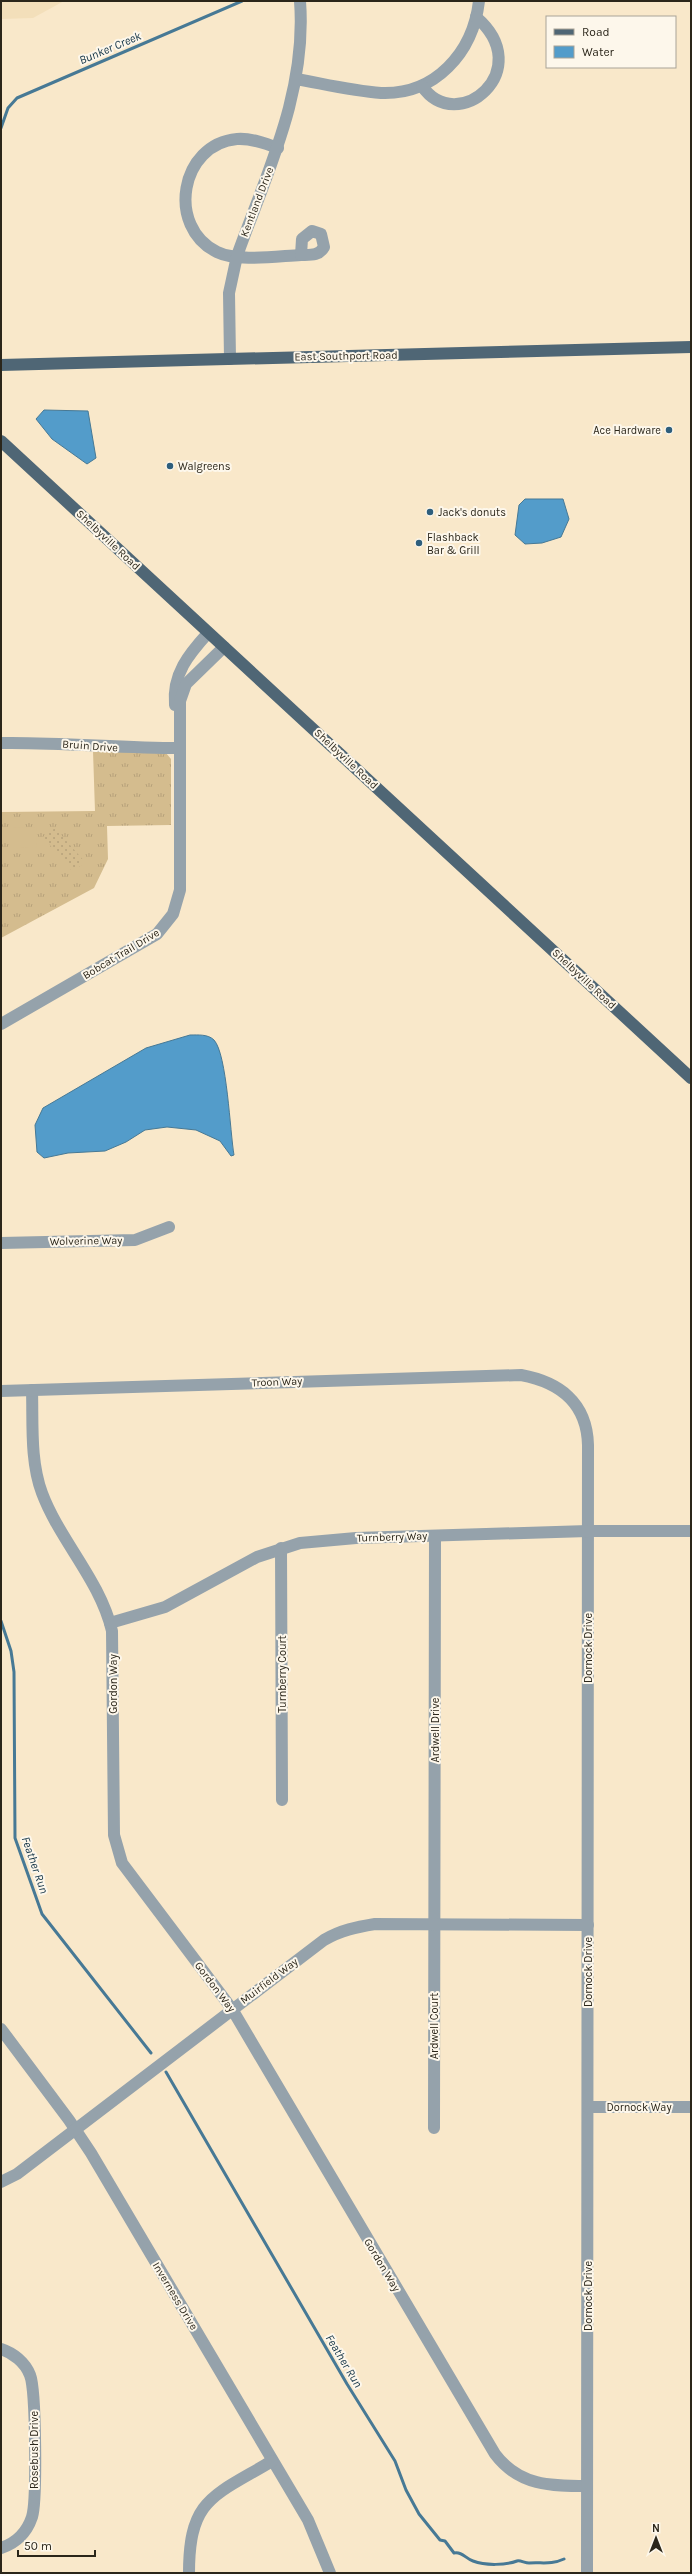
<svg xmlns="http://www.w3.org/2000/svg" width="692" height="2574" font-family="Karla,sans-serif">
	<style>
		.built { fill: #f3dfba }
		.grass { fill: url(#grass-tufts) }
		.park { fill: url(#park-dots) }
		.pitch { fill: #d4bc8e }
		.water { fill: #539cca; stroke: #477995 }
		.lines { fill: none; stroke-linecap: round; stroke-linejoin: round }
		.stream { stroke: #477995; stroke-width: 3 }
		.minor { stroke: #95a2ab; stroke-width: 12 }
		.major { stroke: #4f6675; stroke-width: 12 }
		.poi-dot { fill: #2e5e7c; stroke: #fdf7eb; stroke-width: 1.5 }
		.labels { text-anchor: middle; dominant-baseline: central; stroke-width: 4; stroke-linejoin: round; paint-order: stroke }
		.street-label { font-size: 11px; fill: #2b261a; stroke: #fdf7eb }
		.poi-label { font-size: 11px; fill: #2b261a; stroke: #fdf7eb; text-anchor: start }
		.water-label { font-size: 12px; font-style: italic; fill: #123346; stroke: #fdf7eb }
	</style>
	<defs>
		<pattern id="grass-tufts" width="24" height="20" patternUnits="userSpaceOnUse"><rect width="24" height="20" fill="#d4bc8e"/><path d="M3 7l-1-3M5 7V3M7 7l1-3M15 17l-1-3M17 17v-4M19 17l1-3" fill="none" stroke="#b6a17a"/></pattern>
		<pattern id="park-dots" width="8" height="8" patternUnits="userSpaceOnUse"><rect width="8" height="8" fill="#d4bc8e"/><path d="M2 2h.1M6 6h.1" fill="none" stroke="#b6a17a" stroke-width="1.8" stroke-linecap="round"/></pattern>
	</defs>
	<rect width="100%" height="100%" fill="#f9e8ca"/>
	<path class="built" d="M1,1H64L33,18L1,19Z"/>
	<path class="grass" d="M93,751L166,753L171,759V825L107,826L108,859L94,888L1,938V812L95,811Z"/>
	<path class="park" d="M55,828L85,862L73,872L43,837Z"/>
	<path class="pitch" d="M13,827L37,828L36,848L13,847Z"/>
	<g class="water">
		<path d="M44,410L88,411L96,458L87,464L52,439L36,419Z"/>
		<path d="M525,499H563L569,519L561,537L542,543L525,544L515,535L519,505Z"/>
		<path d="M190,1035C198,1035 208,1034 214,1040C227,1054 230,1132 234,1155L231,1156L220,1141L196,1130L167,1127L145,1130L126,1142L105,1151L68,1153L44,1158L37,1152L35,1125L43,1108L146,1048Z"/>
	</g>
	<g class="lines">
		<g class="stream">
			<path d="M1,128L8,108L17,98L242,1"/>
			<path d="M1,1621L11,1651L14,1672L15,1838L42,1914L151,2053"/>
			<path d="M166,2072L347,2384L395,2461L406,2490L419,2514L440,2540L445,2541L454,2553C462,2551 466,2559 473,2561C486,2566 506,2565 517,2561C520,2560 525,2563 529,2563C542,2562 551,2565 564,2559"/>
		</g>
		<g class="minor">
			<path d="M296,79C324,84 352,91 381,93C435,95 473,53 479,1"/>
			<path d="M422,86C457,137 538,70 476,17"/>
			<path d="M278,148C265,143 251,138 237,139C180,144 166,227 217,252C237,262 278,256 301,255"/>
			<path d="M312,231L321,234L324,247C319,256 311,255 301,255L302,239Z"/>
			<path d="M230,359L229,293L237,256C267,172 307,92 300,1"/>
			<path d="M175,705C172,674 189,654 208,633"/>
			<path d="M1,743C60,742 119,748 179,748"/>
			<path d="M1,1024L157,934L173,914L180,890V701L186,684L224,647"/>
			<path d="M1,1243L135,1240L169,1227"/>
			<path d="M32,1390C33,1423 30,1461 42,1493C60,1541 100,1580 112,1631L114,1835L122,1863L232,2009L495,2454C519,2486 551,2486 587,2486"/>
			<path d="M1,1391L521,1375C559,1382 587,1402 588,1445L587,2573"/>
			<path d="M281,1548L282,1800"/>
			<path d="M110,1623L165,1607L257,1557L300,1543L356,1538L588,1531H691"/>
			<path d="M1,2029L69,2120L91,2153L308,2520L330,2573"/>
			<path d="M588,2107H691"/>
			<path d="M434,2128L435,1536"/>
			<path d="M1,2182L17,2174L324,1940C341,1930 357,1927 375,1924L588,1925"/>
			<path d="M1,2349C13,2353 25,2362 30,2375C36,2390 37,2501 32,2517C27,2532 16,2543 1,2548"/>
			<path d="M189,2573C189,2498 214,2496 272,2461"/>
		</g>
		<g class="major">
			<path d="M1,365L691,347"/>
			<path d="M1,441L691,1078"/>
		</g>
	</g>
	<g class="poi-dot">
		<circle cx="669" cy="430" r="4"/>
		<circle cx="170" cy="466" r="4"/>
		<circle cx="430" cy="512" r="4"/>
		<circle cx="419" cy="543" r="4"/>
	</g>
	<g class="labels">
		<g class="street-label">
			<text transform="translate(257 202) rotate(-69)">Kentland Drive</text>
			<text transform="translate(346 356) rotate(-1)">East Southport Road</text>
			<text transform="translate(108 540) rotate(43)">Shelbyville Road</text>
			<text transform="translate(90 746) rotate(4)">Bruin Drive</text>
			<text transform="translate(346 759) rotate(43)">Shelbyville Road</text>
			<text transform="translate(121 954) rotate(-31)">Bobcat Trail Drive</text>
			<text transform="translate(584 979) rotate(43)">Shelbyville Road</text>
			<text transform="translate(86 1241) rotate(-1)">Wolverine Way</text>
			<text transform="translate(277 1382) rotate(-2)">Troon Way</text>
			<text transform="translate(392 1537) rotate(-2)">Turnberry Way</text>
			<text transform="translate(588 1648) rotate(-90)">Dornock Drive</text>
			<text transform="translate(282 1674) rotate(-90)">Turnberry Court</text>
			<text transform="translate(113 1684) rotate(-90)">Gordon Way</text>
			<text transform="translate(435 1730) rotate(-90)">Ardwell Drive</text>
			<text transform="translate(588 1972) rotate(-90)">Dornock Drive</text>
			<text transform="translate(269 1981) rotate(-37)">Muirfield Way</text>
			<text transform="translate(215 1987) rotate(53)">Gordon Way</text>
			<text transform="translate(434 2026) rotate(-90)">Ardwell Court</text>
			<text x="639" y="2107">Dornock Way</text>
			<text transform="translate(382 2265) rotate(59)">Gordon Way</text>
			<text transform="translate(175 2296) rotate(59)">Inverness Drive</text>
			<text transform="translate(588 2296) rotate(-90)">Dornock Drive</text>
			<text transform="translate(34 2450) rotate(-90)">Rosebush Drive</text>
		</g>
		<g class="poi-label">
			<text x="661" y="430" text-anchor="end">Ace Hardware</text>
			<text x="178" y="466">Walgreens</text>
			<text x="438" y="512">Jack's donuts</text>
			<text x="427" y="537">Flashback<tspan x="427" dy="13">Bar &amp; Grill</tspan></text>
		</g>
		<g class="water-label">
			<text transform="translate(110 48) rotate(-23)">Bunker Creek</text>
			<text transform="translate(35 1865) rotate(71)">Feather Run</text>
			<text transform="translate(344 2361) rotate(59)">Feather Run</text>
		</g>
	</g>
	<rect width="692" height="2574" fill="none" stroke="#2b261a" stroke-width="4"/>
	<rect x="546" y="16" width="130" height="52" fill="#fdf7eb" stroke="#a9a397"/>
	<rect x="554" y="29" width="20" height="6" fill="#4f6675" stroke="#a9a397"/>
	<text x="582" y="36" font-size="12" fill="#2b261a">Road</text>
	<rect x="554" y="46" width="20" height="12" fill="#539cca" stroke="#a9a397"/>
	<text x="582" y="56" font-size="12" fill="#2b261a">Water</text>
	<g transform="translate(656 2538)" stroke="#fdf7eb" stroke-width="3" paint-order="stroke">
	<path d="M0-3L7 15L0 10L-7 15Z" fill="#2b261a"/>
	<text y="-6" font-size="11" font-weight="bold" text-anchor="middle" fill="#2b261a">N</text>
	</g>
	<path d="M18 2550v6h77v-6" fill="none" stroke="#2b261a" stroke-width="2"/>
	<text x="24" y="2550" font-size="12" fill="#2b261a" stroke="#fdf7eb" stroke-width="3" paint-order="stroke">50 m</text>
</svg>
